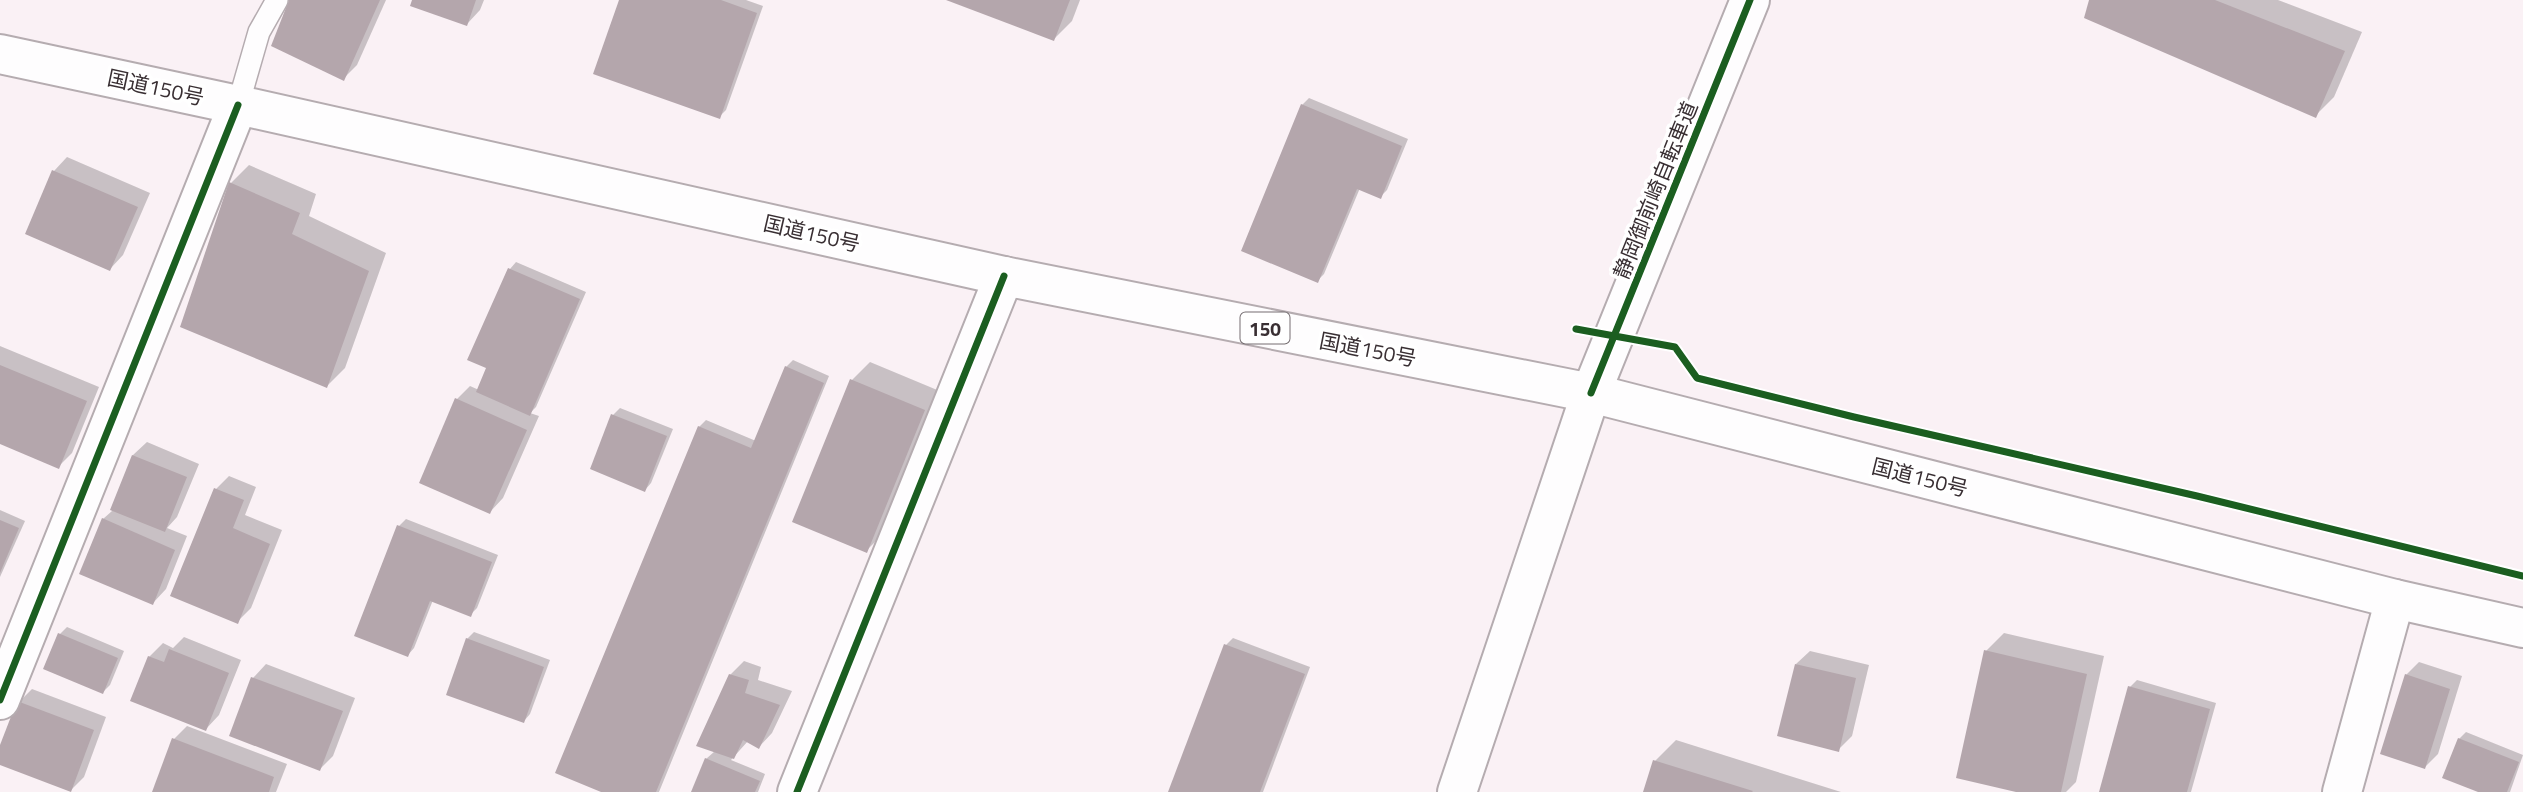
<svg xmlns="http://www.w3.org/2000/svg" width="2523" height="792" font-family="'Titillium Web','Noto Sans JP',sans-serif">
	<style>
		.shadow { fill: #0003 }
		.building { fill: #b4a6ac }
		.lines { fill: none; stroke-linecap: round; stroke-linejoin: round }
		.lane-casing { stroke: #b5acb0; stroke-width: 24 }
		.street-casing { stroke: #b5acb0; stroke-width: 42 }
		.highway-casing { stroke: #b5acb0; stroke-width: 42 }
		.lane { stroke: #fefdfe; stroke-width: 21 }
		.street { stroke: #fefdfe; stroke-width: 38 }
		.highway { stroke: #fefdfe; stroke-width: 38 }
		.cycleway-casing { stroke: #fff; stroke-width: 11 }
		.cycleway { stroke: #1b5e20; stroke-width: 7 }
		.labels { text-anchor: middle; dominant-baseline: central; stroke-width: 7; stroke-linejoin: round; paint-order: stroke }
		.shield { fill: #fff; stroke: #746d70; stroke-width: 2 }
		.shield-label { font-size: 19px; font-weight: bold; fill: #392f33 }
		.street-label { font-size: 21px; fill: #392f33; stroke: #fff }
	</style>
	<rect width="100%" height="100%" fill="#faf1f5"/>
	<g class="shadow">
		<path d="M291,0H386L357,65L344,78Z"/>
		<path d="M414,0H484L480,10L467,24Z"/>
		<path d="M621,0H746L763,6L726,110L719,117Z"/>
		<path d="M950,0H1080L1072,21L1054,39Z"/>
		<path d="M2090,0H2278L2362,32L2334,97L2316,115Z"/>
		<path d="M1309,98L1408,139L1387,190L1380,197L1360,188L1324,274L1317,281L1302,105Z"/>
		<path d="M67,157L150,193L123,255L110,269L27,234L54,171Z"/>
		<path d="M249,165L316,194L309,216L386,253L345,368L327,386L231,183Z"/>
		<path d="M516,262L586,292L536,407L530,413L539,416L503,498L490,512L457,399L470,386L479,390L489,367L510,269Z"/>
		<path d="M0,346L99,387L72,453L59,466L0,442Z"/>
		<path d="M793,360L829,376L659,792H606L699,427L706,420L756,441L786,367Z"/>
		<path d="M870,362L942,392L884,533L866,551L794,521L852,380Z"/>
		<path d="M620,408L673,429L651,483L645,490L592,468L613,415Z"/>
		<path d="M147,442L199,464L177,517L167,528L187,536L166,589L153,603L103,519L112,511L133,455Z"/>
		<path d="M229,476L256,487L245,515L282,530L251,608L237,622L216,489Z"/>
		<path d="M0,510L25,521L0,577Z"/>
		<path d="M406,519L498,555L477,608L470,615L433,600L414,648L408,655L399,526Z"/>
		<path d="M67,627L124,651L110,685L103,692L45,668L60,634Z"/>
		<path d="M474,632L550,660L530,714L524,721L467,639Z"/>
		<path d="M2004,633L2104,656L2076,782L2066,792H2024L1986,651Z"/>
		<path d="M184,637L241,660L219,715L206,729L149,657L163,643L173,648Z"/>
		<path d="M1233,638L1310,667L1263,792H1170L1226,645Z"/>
		<path d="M1810,651L1869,665L1852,736L1838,750L1796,664Z"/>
		<path d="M744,661L761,667L758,680L792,691L772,733L759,747L748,741L731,760L765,774L758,792H693L706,759L715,751L730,675Z"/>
		<path d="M2419,662L2462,676L2438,754L2425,767L2406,675Z"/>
		<path d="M266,664L355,698L333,756L320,769L231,735L253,678Z"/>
		<path d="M2137,680L2216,703L2191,792H2101L2130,687Z"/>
		<path d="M32,689L106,717L84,777L70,791L0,763V750L19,702Z"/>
		<path d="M187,726L287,764L276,792H154L174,739Z"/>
		<path d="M2466,732L2523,755L2510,792H2482L2459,739Z"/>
		<path d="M1676,740L1841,792H1645L1655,761Z"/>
	</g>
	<g class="building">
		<path d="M289,0H380L344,81L271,46Z"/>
		<path d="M412,0H476L467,26L410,6Z"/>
		<path d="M619,0H721L757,13L720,119L593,74Z"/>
		<path d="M946,0H1070L1054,41Z"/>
		<path d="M2089,0H2215L2345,51L2316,118L2084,18Z"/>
		<path d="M1301,104L1402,146L1381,199L1357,189L1318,283L1241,251Z"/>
		<path d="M52,170L138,207L110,271L25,234Z"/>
		<path d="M229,182L300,213L292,234L369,271L327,388L180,327Z"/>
		<path d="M508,268L580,299L530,416L476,392L486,368L467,360Z"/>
		<path d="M0,365L87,401L59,469L0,444Z"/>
		<path d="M785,366L824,383L656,792H601L555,773L698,426L751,448Z"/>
		<path d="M850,379L925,410L867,553L792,522Z"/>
		<path d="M455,398L527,430L490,514L419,483Z"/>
		<path d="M611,414L667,436L645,492L590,469Z"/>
		<path d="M132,455L187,477L165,532L110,510Z"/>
		<path d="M214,488L244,500L233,528L270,544L238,624L170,596Z"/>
		<path d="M102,518L175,550L153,605L79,574Z"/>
		<path d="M0,520L19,528L0,573Z"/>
		<path d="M397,525L492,562L471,617L430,601L408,657L354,636Z"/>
		<path d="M58,633L118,658L103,694L43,669Z"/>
		<path d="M466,638L544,667L524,723L446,695Z"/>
		<path d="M1224,644L1305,674L1260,792H1168Z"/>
		<path d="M169,649L229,673L206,731L130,701L148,656L164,662Z"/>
		<path d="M1984,650L2087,674L2061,792H2016L1956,778Z"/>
		<path d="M1795,664L1856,678L1839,752L1777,736Z"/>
		<path d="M729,674L749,680L745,693L780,705L759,749L743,740L734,759L696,746Z"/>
		<path d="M2405,674L2450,689L2425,769L2380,754Z"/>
		<path d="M251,677L343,711L320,771L229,736Z"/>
		<path d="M2128,686L2210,709L2187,792H2099Z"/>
		<path d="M17,701L94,730L71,792L0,765V745Z"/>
		<path d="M172,738L274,777L269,792H152Z"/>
		<path d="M2458,738L2519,762L2507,792H2478L2442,778Z"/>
		<path d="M705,758L760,781L755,792H691Z"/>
		<path d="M1653,760L1753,791L1752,792H1643Z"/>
	</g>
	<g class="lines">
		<defs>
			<path id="lane" d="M238,105L259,32L277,0"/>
			<g id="street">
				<path d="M0,700L238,105"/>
				<path d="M797,792L1004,276"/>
				<path d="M1457,792L1591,393L1750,0"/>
				<path d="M2342,792L2395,599"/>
			</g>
			<path id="highway" d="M0,54L238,105L1004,276L1591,393L2395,599L2523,628"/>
		</defs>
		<use href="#lane" class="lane-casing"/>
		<use href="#street" class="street-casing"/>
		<use href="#highway" class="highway-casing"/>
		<use href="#lane" class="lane"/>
		<use href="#street" class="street"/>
		<use href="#highway" class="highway"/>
		<defs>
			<g id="cycleway">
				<path d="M1576,329L1675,347L1697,378L1854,417L2197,496L2523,576"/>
				<path d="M1591,393L1750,0"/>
				<path d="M0,700L238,105"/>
				<path d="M797,792L1004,276"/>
			</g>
		</defs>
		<use href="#cycleway" class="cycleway-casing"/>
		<use href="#cycleway" class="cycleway"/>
	</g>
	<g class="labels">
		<rect class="shield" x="1240.5" y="312.5" width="49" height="31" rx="5"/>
		<g class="shield-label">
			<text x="1265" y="328">150</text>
		</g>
		<g class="street-label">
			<text transform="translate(156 87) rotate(12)">国道150号</text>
			<text transform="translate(1655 190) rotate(-68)">静岡御前崎自転車道</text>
			<text transform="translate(812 233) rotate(13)">国道150号</text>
			<text transform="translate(1368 349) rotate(11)">国道150号</text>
			<text transform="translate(1920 477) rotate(14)">国道150号</text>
		</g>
	</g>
</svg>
